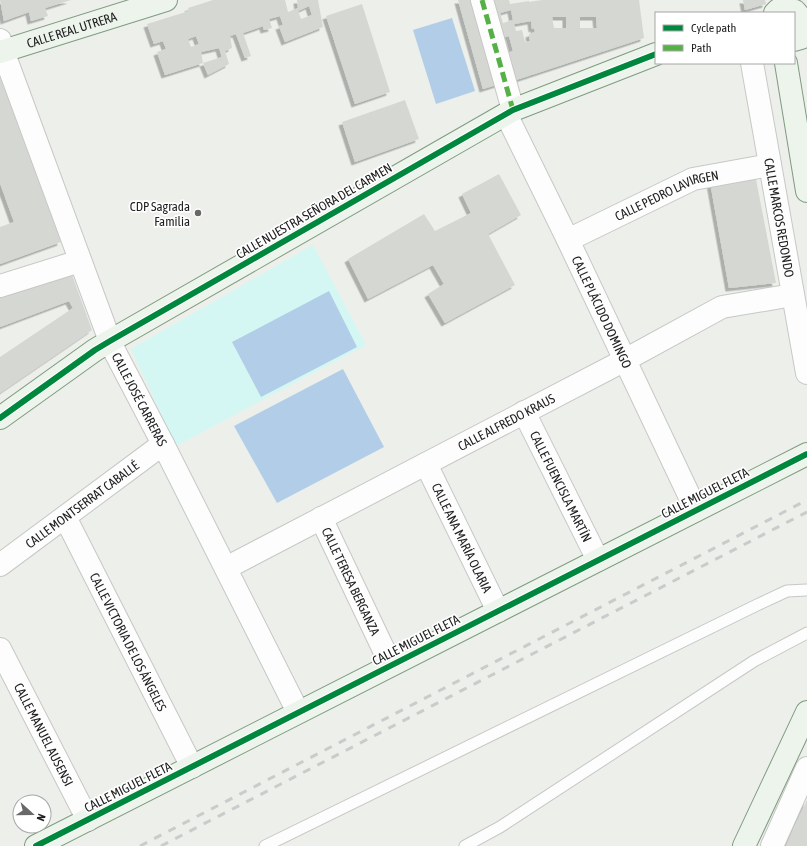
<svg xmlns="http://www.w3.org/2000/svg" width="807" height="846" font-family="'Asap Condensed',sans-serif">
	<style>
		.park { fill: #d5f7f3 }
		.pitch { fill: #b2cde7 }
		.building { fill: #d5d8d2; fill-rule: evenodd; filter: url(#shadow) }
		.lines { fill: none; stroke-linecap: round; stroke-linejoin: round }
		.lane-casing { stroke: #c7c8c6; stroke-width: 13 }
		.street-casing { stroke: #c7c8c6; stroke-width: 24 }
		.secondary-casing { stroke: #819b80; stroke-width: 24 }
		.lane { stroke: #fcfdfc; stroke-width: 11 }
		.street { stroke: #fcfdfc; stroke-width: 22 }
		.secondary { stroke: #ecf4ec; stroke-width: 22 }
		.rail { stroke: #cbcbcb; stroke-width: 3; stroke-dasharray: 8 8; stroke-linecap: butt }
		.quiet { stroke: #55b145; stroke-width: 5; stroke-dasharray: 10 5; stroke-linecap: butt }
		.cycleway-casing { stroke: #fff; stroke-width: 8 }
		.cycleway { stroke: #00873e; stroke-width: 6 }
		.poi-dot { fill: #686967; stroke: #fff; stroke-width: 1.5 }
		.labels { text-anchor: middle; dominant-baseline: central; stroke-width: 3.5; stroke-linejoin: round; paint-order: stroke }
		.street-label { font-size: 13px; fill: #212121; stroke: #fff }
		.poi-label { font-size: 13px; fill: #212121; stroke: #fff; text-anchor: end }
	</style>
	<defs>
		<filter id="shadow"><feDropShadow dx="-3.5" dy="3.5" stdDeviation="0" flood-color="#0004"/></filter>
	</defs>
	<rect width="100%" height="100%" fill="#ecefea"/>
	<path class="park" d="M313,245L366,345L176,446L131,349Z"/>
	<g class="pitch">
		<path d="M452,18L475,91L436,104L413,30Z"/>
		<path d="M329,291L357,347L261,397L232,342Z"/>
		<path d="M343,369L384,447L277,503L234,426Z"/>
	</g>
	<g class="building">
		<path d="M0,0H71L45,8L48,16L31,21L29,12L4,21Z"/>
		<path d="M213,0H285L288,12L298,8L297,0H318L323,27L285,42L279,26L283,25L280,16L269,19L272,28L264,30L263,26L243,33L251,56L245,58L236,34L230,36L232,48L225,51L229,64L208,75L203,63L165,75L157,52L166,49L163,41L154,44L147,24L189,11L188,8ZM309,6L312,15L301,19L298,11ZM196,36L199,44L191,47L188,39ZM219,48L222,57L203,63L201,52Z"/>
		<path d="M458,0H475L499,84L483,89Z"/>
		<path d="M487,0H509L510,4L529,1V2L542,0H639L644,38L510,82L502,55L513,51L509,36L499,39ZM511,10L513,20L503,23L500,13ZM552,17H566V28H554ZM580,17H596L597,28H580ZM531,21L532,29L534,28L535,32L529,34L530,41L525,42L522,30L516,31L514,24Z"/>
		<path d="M743,0H765L766,4L745,10Z"/>
		<path d="M362,4L390,92L355,104L326,16Z"/>
		<path d="M0,74L61,242L0,264V227L14,222L0,183Z"/>
		<path d="M405,100L419,139L355,162L342,122Z"/>
		<path d="M499,174L521,215L488,234L515,285L445,323L428,294L444,284L433,265L368,299L348,259L424,214L435,231L471,213L462,194Z"/>
		<path d="M755,174L776,283L729,288L710,182Z"/>
		<path d="M71,272L92,330L0,393V357L73,308L69,301L0,327V293Z"/>
		<path d="M807,800V846H786L794,827Z"/>
	</g>
	<g class="lines">
		<defs>
			<g id="lane">
				<path d="M265,846L757,605L787,591L807,590"/>
				<path d="M465,846L500,827L754,661L807,633"/>
			</g>
			<g id="street">
				<path d="M482,0L513,110"/>
				<path id="s1" d="M0,40L3,51L110,341L116,354L163,444L298,712"/>
				<path id="s2" d="M752,63L807,373"/>
				<path id="s3" d="M506,114L568,240L696,510"/>
				<path id="s4" d="M568,240L693,179L770,165"/>
				<path d="M0,286L80,261"/>
				<path id="s5" d="M524,412L598,560"/>
				<path id="s6" d="M426,464L498,611"/>
				<path id="s7" d="M65,517L192,767"/>
				<path id="s8" d="M321,518L391,665"/>
				<path id="s9" d="M0,565L163,444"/>
				<path id="s10" d="M226,568L625,360L722,307L793,295"/>
				<path id="s11" d="M0,649L88,820"/>
				<path d="M772,846L807,768"/>
			</g>
			<g id="secondary">
				<path d="M775,13L778,10L795,11L804,22L801,38L794,40"/>
				<path id="s12" d="M0,52L166,0"/>
				<path d="M786,63L807,191"/>
				<path d="M0,418L95,350L110,341L506,114L513,110L656,54"/>
				<path d="M36,846L807,454"/>
				<path d="M744,846L807,712"/>
			</g>
		</defs>
		<use href="#lane" class="lane-casing"/>
		<use href="#street" class="street-casing"/>
		<use href="#secondary" class="secondary-casing"/>
		<use href="#lane" class="lane"/>
		<use href="#street" class="street"/>
		<use href="#secondary" class="secondary"/>
		<g class="rail">
			<path d="M140,846L807,500"/>
			<path d="M161,846L807,512"/>
		</g>
		<path class="quiet" d="M482,0L513,110"/>
		<defs>
			<g id="cycleway">
				<path d="M0,418L95,350L110,341L506,114L513,110L656,54"/>
				<path d="M36,846L807,454"/>
			</g>
		</defs>
		<use href="#cycleway" class="cycleway-casing"/>
		<use href="#cycleway" class="cycleway"/>
	</g>
	<circle class="poi-dot" cx="198" cy="213" r="4"/>
	<g class="labels">
		<g class="street-label">
			<text stroke="none"><textPath href="#s12" startOffset="75">CALLE REAL UTRERA</textPath></text>
			<text stroke="none"><textPath href="#s4" startOffset="109">CALLE PEDRO LAVIRGEN</textPath></text>
			<text transform="translate(314 211) rotate(-30)">CALLE NUESTRA SEÑORA DEL CARMEN</text>
			<text stroke="none"><textPath href="#s2" startOffset="157">CALLE MARCOS REDONDO</textPath></text>
			<text stroke="none"><textPath href="#s3" startOffset="220">CALLE PLÁCIDO DOMINGO</textPath></text>
			<text stroke="none"><textPath href="#s1" startOffset="386">CALLE JOSÉ CARRERAS</textPath></text>
			<text stroke="none"><textPath href="#s10" startOffset="316">CALLE ALFREDO KRAUS</textPath></text>
			<text stroke="none"><textPath href="#s5" startOffset="83">CALLE FUENCISLA MARTÍN</textPath></text>
			<text transform="translate(705 493) rotate(-27)">CALLE MIGUEL FLETA</text>
			<text stroke="none"><textPath href="#s9" startOffset="102">CALLE MONTSERRAT CABALLÉ</textPath></text>
			<text stroke="none"><textPath href="#s6" startOffset="82">CALLE ANA MARÍA OLARIA</textPath></text>
			<text stroke="none"><textPath href="#s8" startOffset="70">CALLE TERESA BERGANZA</textPath></text>
			<text transform="translate(416 640) rotate(-27)">CALLE MIGUEL FLETA</text>
			<text stroke="none"><textPath href="#s7" startOffset="140">CALLE VICTORIA DE LOS ÁNGELES</textPath></text>
			<text stroke="none"><textPath href="#s11" startOffset="96">CALLE MANUEL AUSENSI</textPath></text>
			<text transform="translate(128 787) rotate(-27)">CALLE MIGUEL FLETA</text>
		</g>
		<g class="poi-label">
			<text x="190" y="206">CDP Sagrada<tspan x="190" dy="15">Familia</tspan></text>
		</g>
	</g>
	<rect x="655" y="12" width="140" height="52" fill="#ffffff" stroke="#a6a6a6"/>
	<rect x="663" y="25" width="20" height="6" fill="#00873e" stroke="#a6a6a6"/>
	<text x="691" y="32" font-size="12" fill="#212121">Cycle path</text>
	<rect x="663" y="45" width="20" height="6" fill="#55b145" stroke="#a6a6a6"/>
	<text x="691" y="52" font-size="12" fill="#212121">Path</text>
	<g transform="translate(32 814) rotate(111)"><circle r="19" fill="#ffffff" stroke="#a6a6a6"/>
	<path d="M0-3L7 15L0 10L-7 15Z" fill="#686967"/>
	<text y="-6" font-size="11" font-weight="bold" text-anchor="middle" fill="#212121">N</text>
	</g>
</svg>
